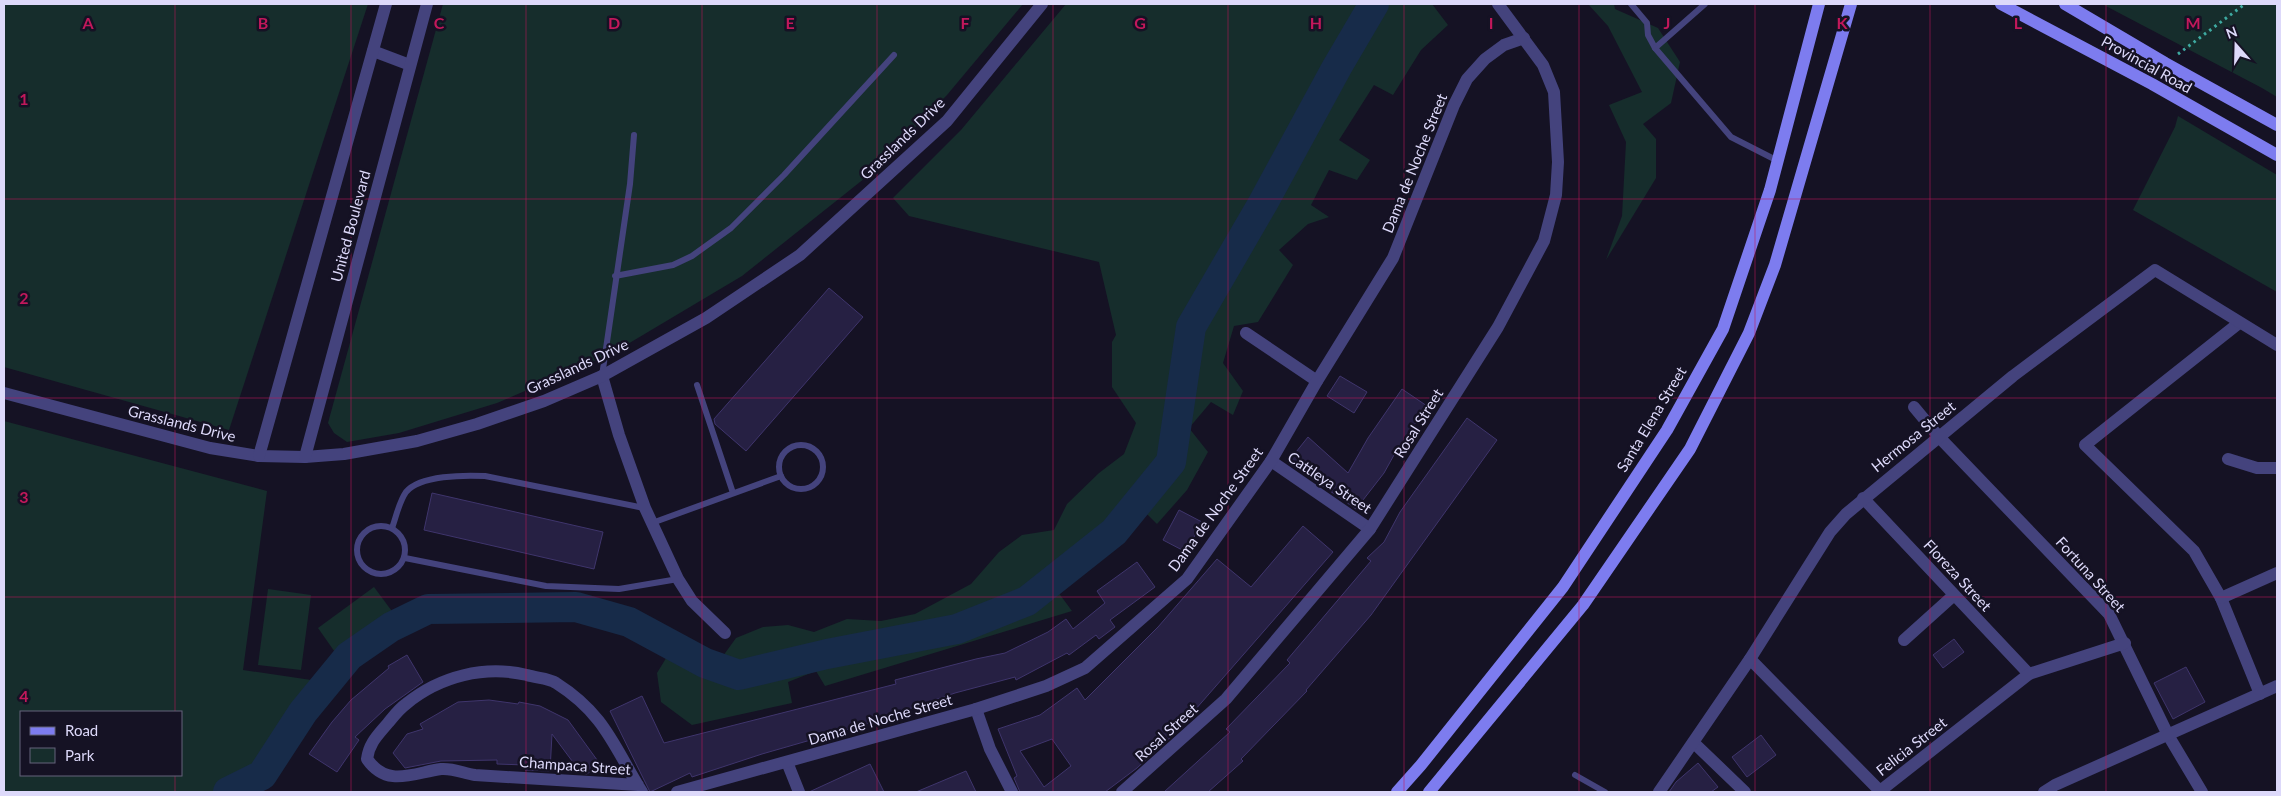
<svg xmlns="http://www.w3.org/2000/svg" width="2281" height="796" font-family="Lato,sans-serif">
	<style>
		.green { fill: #162d2c; fill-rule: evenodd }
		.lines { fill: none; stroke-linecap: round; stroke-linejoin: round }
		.river { stroke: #172b49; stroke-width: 30 }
		.building { fill: #262043; stroke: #3f356c; fill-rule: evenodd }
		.path { stroke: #3eaaa1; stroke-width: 3; stroke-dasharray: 2.5 4; stroke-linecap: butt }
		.lane { stroke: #44437d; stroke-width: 6 }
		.street { stroke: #44437d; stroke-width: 12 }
		.secondary { stroke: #7d7cef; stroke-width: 12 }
		.grid { fill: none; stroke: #c2185b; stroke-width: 1; stroke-opacity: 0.55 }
		.labels { text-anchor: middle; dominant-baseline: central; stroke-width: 5; stroke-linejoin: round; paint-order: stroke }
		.street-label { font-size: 15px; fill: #ddd9fa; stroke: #151224 }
		.grid-label { font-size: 16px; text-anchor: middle; font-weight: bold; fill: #c2185b; stroke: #151224; stroke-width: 5; stroke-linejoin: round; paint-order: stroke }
	</style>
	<rect width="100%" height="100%" fill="#151224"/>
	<g class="green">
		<path d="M4,4H368L229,430L4,367Z"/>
		<path d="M443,4H1023L947,95L865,178L742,276L611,354L497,403L399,433L347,442L334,433L328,423Z"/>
		<path d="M1066,4H1432L1448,25L1421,50L1393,95L1374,85L1339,140L1370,160L1357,180L1329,170L1311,205L1329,217L1308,224L1279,250L1293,265L1258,322L1234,326L1223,363L1243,391L1233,415L1211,402L1189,428L1208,452L1187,490L1157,524L1146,513L1120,540L1058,592L1072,611L825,686L816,671L788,682L792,703L692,725L661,702L657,673L668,655L723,656L736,638L763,627L788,625L814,632L847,619L881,621L915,614L971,584L999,552L1022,535L1054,530L1067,504L1099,473L1124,454L1136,423L1112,387V342L1116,335L1099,262L909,216L893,198L961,130Z"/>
		<path d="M1588,4H1614L1615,9L1658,28L1680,62L1671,103L1643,124L1656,139V178L1606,260L1622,216L1626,142L1609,105L1642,92L1608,26Z"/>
		<path d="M2102,4H2277V97L2262,88Z"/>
		<path d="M2178,116L2277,175V292L2133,210L2175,127Z"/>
		<path d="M4,421L267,491L243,670L318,681L252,769L224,792H4ZM181,712V775H21V712Z"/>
		<path d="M374,587L394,614L337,655L318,628Z"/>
		<path d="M268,589L311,595L301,670L258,665Z"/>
	</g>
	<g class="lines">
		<path class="river" d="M228,792L262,775L303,712L349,656L391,627L428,609L576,607L629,622L705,663L739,675L827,654L957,629L1027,601L1114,532L1171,462L1191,327L1263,203L1337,67L1374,4"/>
	</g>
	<g class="building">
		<path d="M829,288L863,317L746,451L715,424L714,419Z"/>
		<path d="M1340,376L1367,392L1354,413L1327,396Z"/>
		<path d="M1402,389L1427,406L1394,455L1384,473L1356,509L1288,462L1308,437L1348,473L1368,438Z"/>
		<path d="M1467,418L1497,440L1371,615L1306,690L1307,691L1241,759L1243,761L1208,792H1164L1230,732L1226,729L1290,663L1287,660L1371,561L1367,558L1384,542L1400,512Z"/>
		<path d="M432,493L603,532L594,569L424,530Z"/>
		<path d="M1179,510L1202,522L1186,552L1163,540Z"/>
		<path d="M1303,526L1333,552L1174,734L1137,768L1105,792H1020L1014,778L1017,776L998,729L1040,715L1077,688L1085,700L1158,627L1217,559L1251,587ZM1052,739L1071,766L1044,787L1020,751Z"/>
		<path d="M1137,562L1155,587L1110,620L1115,627L1099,639L1096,635L1069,655L1067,653L1016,680L1015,677L955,693L894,714V716L762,754L692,777L690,773L650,792L610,711L642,696L664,743L896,684L895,680L976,659L1005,653L1048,632L1066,619L1073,629L1105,603L1097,591Z"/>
		<path d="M1954,639L1964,652L1943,668L1933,655Z"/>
		<path d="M407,655L423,682L385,709L355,737L359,740L337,772L309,754L332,722L351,700L389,668L388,666Z"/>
		<path d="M2186,667L2205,702L2173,719L2154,683Z"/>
		<path d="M489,700L518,704L519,702L540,706L568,720L600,764L587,774L581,773L552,734L550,771L525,770V765L497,764V760L441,761L405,768L393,753L407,734L423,729L420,724L458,702Z"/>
		<path d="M1761,735L1776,755L1747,777L1732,757Z"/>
		<path d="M1698,763L1718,787L1711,792H1669L1676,782Z"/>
		<path d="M870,764L884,792H809Z"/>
		<path d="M966,771L976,792H916Z"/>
	</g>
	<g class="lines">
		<path class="path" d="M2178,54L2245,4"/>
		<g class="lane">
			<path d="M1631,4L1647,23L1648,35L1655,48L1731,137L1778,161"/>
			<path d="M1655,48L1705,4"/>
			<path d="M615,276L673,265L692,256L731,228L784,175L894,55"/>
			<path d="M602,376L630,184L634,135"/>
			<path d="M697,385L733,493"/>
			<circle cx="801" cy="467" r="22"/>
			<path d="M652,523L781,476"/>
			<circle cx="381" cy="550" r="24"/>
			<path d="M392,528C396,517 399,502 406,492C420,475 465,475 485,476L644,508"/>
			<path d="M405,558L546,586L619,589L678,579"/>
			<path d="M1575,775L1605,792"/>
		</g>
		<g class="street">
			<path d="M373,51L410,65"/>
			<path d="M2239,323L2085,445L2194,551L2221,598L2260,694"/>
			<path d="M1246,333L1317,381"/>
			<path d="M602,376L619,435L645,508L678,579L692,601L725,633"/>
			<path d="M4,393L210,448L259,456L305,457L344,454L417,441L477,424L544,401L602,376L706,318L800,255L947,121L1042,4"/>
			<path d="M1914,407L1939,437L2109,614L2168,735L2202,792"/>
			<path d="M259,456L386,4"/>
			<path d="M305,457L427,4"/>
			<path d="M2228,459L2257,468H2277"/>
			<path d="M1271,461L1370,529"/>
			<path d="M1863,498L2029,674"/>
			<path d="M2221,598L2277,573"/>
			<path d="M1904,640L1954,595"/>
			<path d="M1750,659L1880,791L2029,674L2125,643"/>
			<path d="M976,709L990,749L1012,792"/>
			<path d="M1694,743L1745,792"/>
			<path d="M787,762L799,792"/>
			<path d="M638,785L475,775C463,773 453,768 441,769C413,773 387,788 367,759C369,743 378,735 388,723C393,717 399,709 406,704C440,676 485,665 527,675C536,678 549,678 556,683C605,714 614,747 642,792"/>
			<path d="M677,792L976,709L1046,686L1085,668L1187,579L1271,461L1317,381L1393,258L1454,105L1467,79L1485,59L1504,45L1524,38"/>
			<path d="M1122,792L1226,699L1370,529L1498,327L1544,241L1556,195L1558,162L1554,92L1543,65L1498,4"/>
			<path d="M1659,792L1750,659L1830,532L1846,514L2013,376L2155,270L2277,345"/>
			<path d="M2044,792L2055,785L2277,686"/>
		</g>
		<g class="secondary">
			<path d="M2001,4L2152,84L2277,155"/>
			<path d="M2065,4L2165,63L2277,125"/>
			<path d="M1397,792L1421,765L1563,587L1667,430L1723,329L1770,190L1819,4"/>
			<path d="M1429,792L1583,605L1690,449L1749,333L1775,265L1851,4"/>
		</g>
	</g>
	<path class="grid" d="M175,4V712M351,4V792M526,4V792M702,4V792M877,4V792M1053,4V792M1228,4V792M1404,4V792M1579,4V792M1755,4V792M1930,4V792M2106,4V792M4,199H2277M4,398H2277M4,597H2277M175,775V792"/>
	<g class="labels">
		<g class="street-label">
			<text transform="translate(2147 64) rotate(29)">Provincial Road</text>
			<text transform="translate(902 138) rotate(-44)">Grasslands Drive</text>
			<text transform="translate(1414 163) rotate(-68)">Dama de Noche Street</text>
			<text transform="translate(350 226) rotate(-75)">United Boulevard</text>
			<text transform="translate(577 366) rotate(-25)">Grasslands Drive</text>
			<text transform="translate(1651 419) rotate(-59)">Santa Elena Street</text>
			<text transform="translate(182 423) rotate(14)">Grasslands Drive</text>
			<text transform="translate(1418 423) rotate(-58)">Rosal Street</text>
			<text transform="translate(1913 436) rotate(-39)">Hermosa Street</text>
			<text transform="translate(1330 482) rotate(34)">Cattleya Street</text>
			<text transform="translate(1215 509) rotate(-54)">Dama de Noche Street</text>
			<text transform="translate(2091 574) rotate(48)">Fortuna Street</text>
			<text transform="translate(1958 575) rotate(47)">Floreza Street</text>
			<text transform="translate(880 719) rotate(-16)">Dama de Noche Street</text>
			<text transform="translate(1166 732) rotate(-42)">Rosal Street</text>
			<text transform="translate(1911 746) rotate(-38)">Felicia Street</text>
			<text transform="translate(575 765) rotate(4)">Champaca Street</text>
		</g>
	</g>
	<g class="grid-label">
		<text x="88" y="29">A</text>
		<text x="263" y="29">B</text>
		<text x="439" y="29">C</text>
		<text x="614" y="29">D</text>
		<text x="790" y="29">E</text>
		<text x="965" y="29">F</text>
		<text x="1140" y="29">G</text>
		<text x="1316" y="29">H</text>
		<text x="1491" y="29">I</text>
		<text x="1667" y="29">J</text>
		<text x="1842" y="29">K</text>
		<text x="2018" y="29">L</text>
		<text x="2193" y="29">M</text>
		<text x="24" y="105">1</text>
		<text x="24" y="304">2</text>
		<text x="24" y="503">3</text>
		<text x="24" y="702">4</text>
	</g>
	<rect width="2281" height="796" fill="none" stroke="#ddd9fa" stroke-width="10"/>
	<rect x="20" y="711" width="162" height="65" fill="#151224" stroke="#65627a"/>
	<rect x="30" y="727" width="25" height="8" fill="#7d7cef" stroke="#65627a"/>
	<text x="65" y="736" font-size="15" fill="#ddd9fa">Road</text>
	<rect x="30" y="748" width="25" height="15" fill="#162d2c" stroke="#65627a"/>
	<text x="65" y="761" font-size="15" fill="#ddd9fa">Park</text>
	<g transform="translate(2236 45) rotate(340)" stroke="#151224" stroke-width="4" paint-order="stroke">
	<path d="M0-4L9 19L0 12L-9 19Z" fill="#ddd9fa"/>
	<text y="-8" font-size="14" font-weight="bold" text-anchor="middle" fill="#ddd9fa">N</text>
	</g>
</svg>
